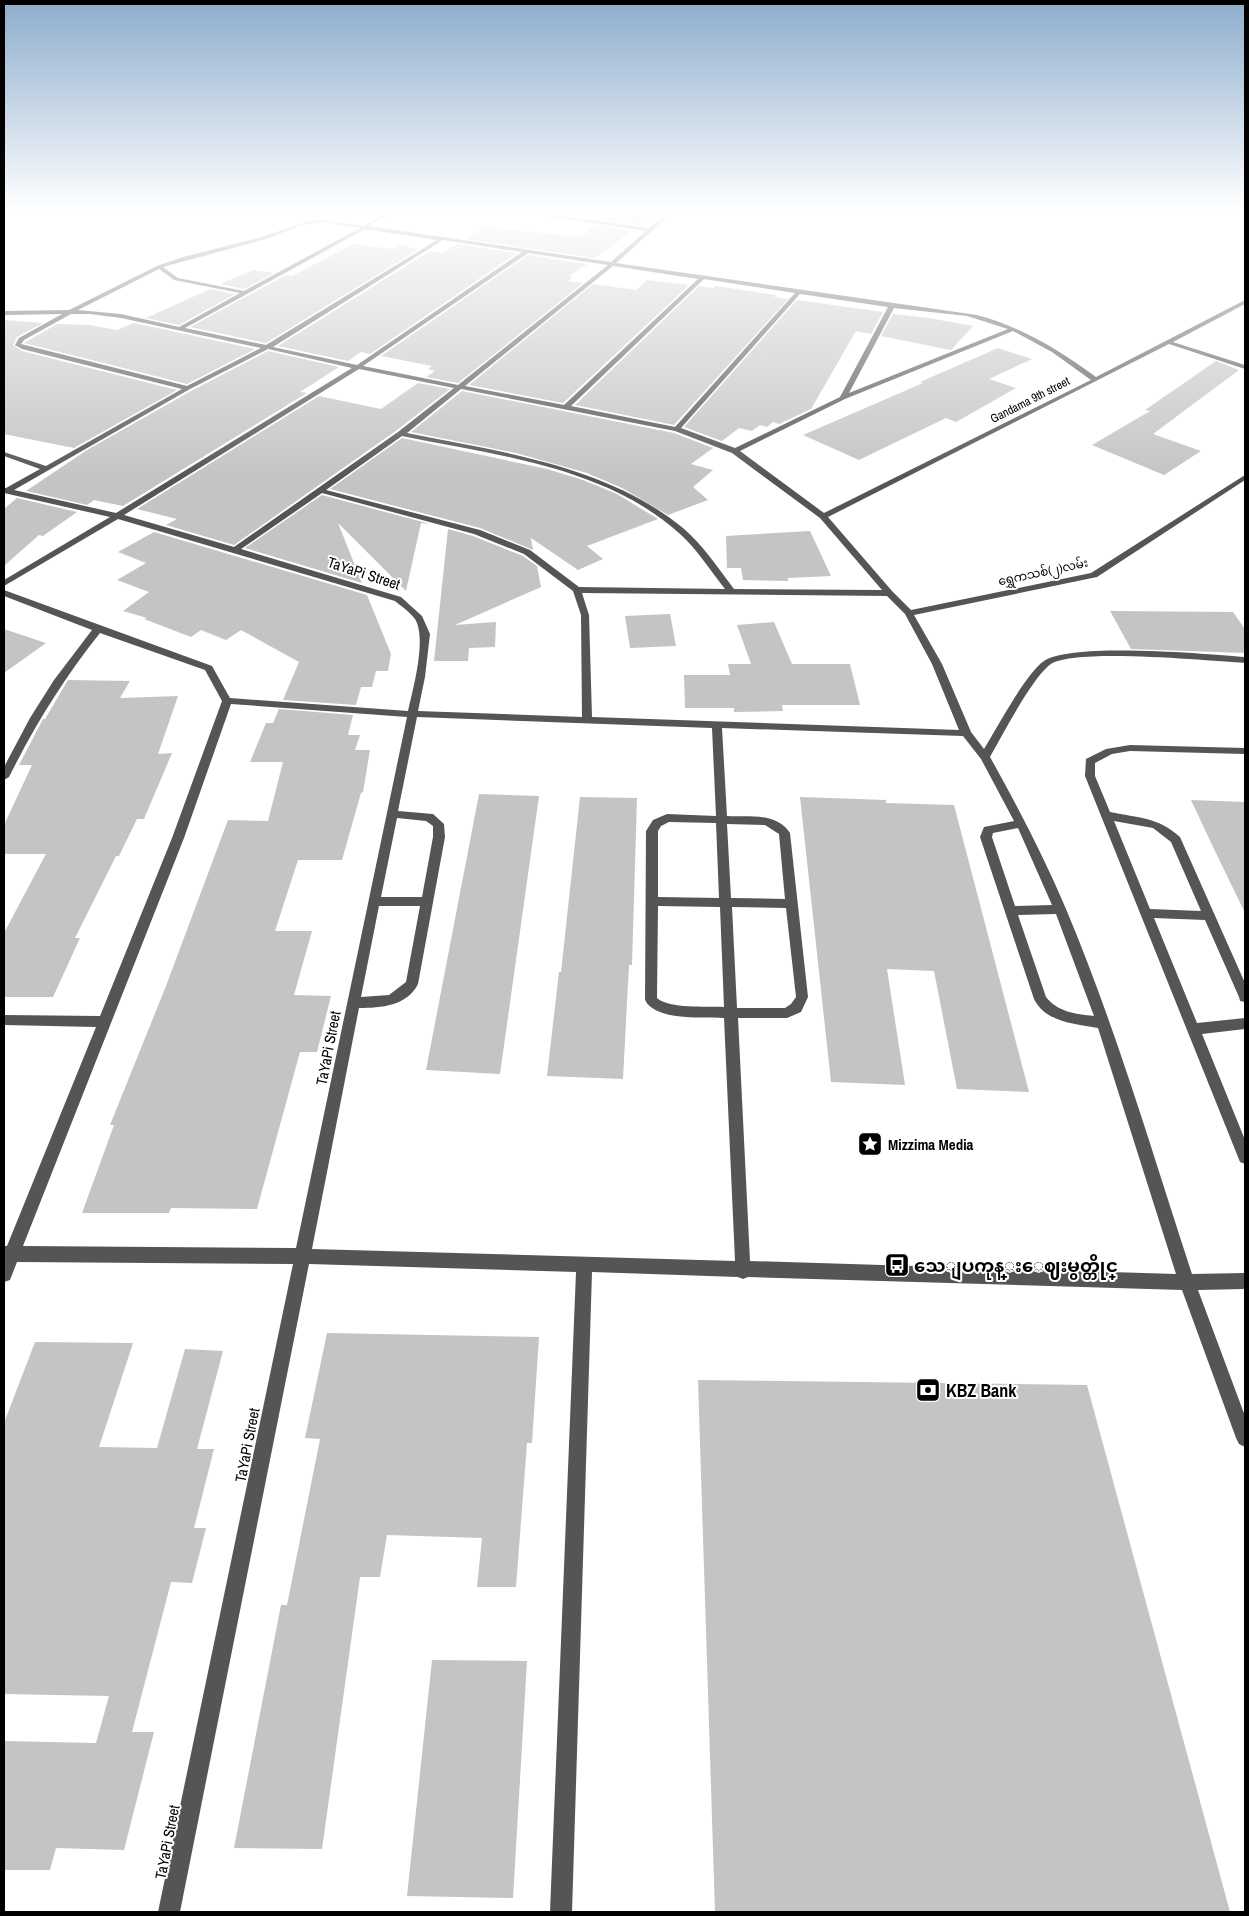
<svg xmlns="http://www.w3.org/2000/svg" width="1249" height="1916" font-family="'Archivo Narrow','Noto Sans Myanmar',sans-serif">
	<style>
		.building { fill: #c4c4c4 }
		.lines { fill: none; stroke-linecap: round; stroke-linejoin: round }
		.minor { fill: #555; fill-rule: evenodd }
		.labels { text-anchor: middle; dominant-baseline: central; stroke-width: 4; stroke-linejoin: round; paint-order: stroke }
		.far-street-label { font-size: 12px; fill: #000; stroke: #fff }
		.street-label { font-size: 15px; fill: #000; stroke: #fff }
		.poi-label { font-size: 15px; font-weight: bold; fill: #000; stroke: #fff; text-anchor: start }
		.near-poi-label { font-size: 18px; font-weight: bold; fill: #000; stroke: #fff; text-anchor: start }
	</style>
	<rect width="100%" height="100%" fill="#fff"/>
	<g class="building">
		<path d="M611,212L646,217L644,218L649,219L640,225L602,220Z"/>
		<path d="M595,225L632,231L595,258L466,239L484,227L581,237Z"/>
		<path d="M353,244L393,249L400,245L419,249L266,343L190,327L286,275L292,276Z"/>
		<path d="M457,244L517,253L370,354L361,352L348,361L278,346L430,251L443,253Z"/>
		<path d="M528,255L587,264L569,276L573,277L568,281L583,283L458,383L426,377L435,371L428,369L432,366L381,356Z"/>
		<path d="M253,270L274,273L244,289L220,284Z"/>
		<path d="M647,280L689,285L563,403L469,385L593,284L636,290Z"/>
		<path d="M699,286L713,288L716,286L776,295L774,297L788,299L674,425L575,405Z"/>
		<path d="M210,289L235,294L179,325L146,318Z"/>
		<path d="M797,300L883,312L871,334L856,331L811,409L779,424L773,422L767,427L760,425L752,431L739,428L722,441L684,427Z"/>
		<path d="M893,314L929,318L973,326L951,350L881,336Z"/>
		<path d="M4,320L43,323L17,337L13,345L22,351L177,390L74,448L4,434Z"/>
		<path d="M134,323L255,349L187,384L24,343L57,324L90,325L117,330Z"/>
		<path d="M998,348L1032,359L989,379L1016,388L956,422L946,418L859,460L803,435L923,383L920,382Z"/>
		<path d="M268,351L339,367L300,392L307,393L123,506L94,500L87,505L26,491L87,450L191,391Z"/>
		<path d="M1216,361L1239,370L1153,434L1201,451L1164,475L1092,445L1150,411L1145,410Z"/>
		<path d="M418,383L450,389L397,430L234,545L166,525L177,519L137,509L319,396L381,409Z"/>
		<path d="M462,391L674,433L713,448L691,464L713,470L693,487L708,500L668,515L622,488L587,473L516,453L411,432Z"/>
		<path d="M402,438L547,469L583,480L617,494L658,519L587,546L603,559L578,570L531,538L533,550L480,528L330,489Z"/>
		<path d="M322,495L430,524L421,523L406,591L338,523L362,583L245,548Z"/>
		<path d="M17,498L77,512L43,536L39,535L4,566V509Z"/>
		<path d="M448,529L473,536L523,556L537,566L541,587L455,625L496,622L495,647L469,648L468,661H434Z"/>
		<path d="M810,531L831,576L788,578V581L743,580L741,568H727L726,536Z"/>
		<path d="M154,532L367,595L391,654L388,671H376L372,687H361L356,705L283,700L299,662L241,630L226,640L201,630L191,637L144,619L147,618L123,611L149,592L117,580L146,563L118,552Z"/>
		<path d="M1110,611L1233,612L1245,629V653L1131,649Z"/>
		<path d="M670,614L676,646L630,648L625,616Z"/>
		<path d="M774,622L792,664H850L860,705H782L783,711L734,712V708H685L684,675H730L728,664H751L737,625Z"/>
		<path d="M4,629L46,643L4,673Z"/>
		<path d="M68,680L130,681L120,698L178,696L158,754L172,753L144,819H137L119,856H116L75,938H80L53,997H4V933L46,854H4V825L32,765H19L43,719H45Z"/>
		<path d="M279,709L353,715L348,735H360L355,750H370L363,792L361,793L342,860H298L275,931H312L294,995L331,996L317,1052H300L257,1209L171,1208L169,1213H82L114,1125H110L166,986L228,820L268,821L283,762H250L266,723H273Z"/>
		<path d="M479,794L539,796L500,1074L426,1070Z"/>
		<path d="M580,797L637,798L632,965H629L623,1079L547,1076L559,972H561Z"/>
		<path d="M800,797L886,800V803L954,805L1029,1092L957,1089L934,971L887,969L905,1085L831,1082Z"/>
		<path d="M1191,800L1245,802V913L1214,849Z"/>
		<path d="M327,1333L539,1337L532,1443H527L516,1587H477L482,1538L387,1535L380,1577H360L322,1849L234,1848L281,1605H287L320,1439L305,1438Z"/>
		<path d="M35,1342L133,1343L99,1447L157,1448L185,1349L223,1351L197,1449H214L194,1528H206L192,1583L171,1582L132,1732H154L124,1850L56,1848L50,1870H4V1741L96,1743L109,1696L4,1694V1423Z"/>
		<path d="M698,1380L1087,1385L1230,1912H715Z"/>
		<path d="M432,1660L527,1661L513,1898L407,1896Z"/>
	</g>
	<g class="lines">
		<g class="minor">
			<path d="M391,211H396L369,226L611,262L646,231L514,211H524L649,228L669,211H674L616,263L977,315C1022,327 1059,350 1096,377L1245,300V304L1173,342L1245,365V369L1169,344L828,517L892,591L911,610L1091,573L1245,475V480L1097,577L914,615L942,664L971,732L984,749C997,728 1026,673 1044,661C1072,642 1207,654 1245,657V663C1209,661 1077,648 1051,664C1033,676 1002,736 990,757C1018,807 1044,857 1066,909C1116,1028 1152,1152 1192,1274L1245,1273V1289L1198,1290L1245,1416V1447L1239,1444L1236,1438L1182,1290L748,1277L743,1279L738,1277L592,1272L572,1912H550L576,1272L309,1264L180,1912H158L293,1264L17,1262L10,1280L4,1282V1246H7L96,1027L4,1025V1015L100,1016L172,838L222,701L205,670L100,633C64,678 35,725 9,777L4,780V767L30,718L54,680L92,630L4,596V590L212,666L230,698L408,711C413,689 427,638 415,619C410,612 401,606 395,601L118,519L4,586V580L110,517L4,493V488H6L40,469L4,456V452L46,466L182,389L22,349L15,345L19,338L62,314L4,315V311L69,310L157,266L183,257L262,237L308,221L323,220L364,226ZM323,222L360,228L244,291L178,278L163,267L266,239L302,225ZM365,229L437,240L266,345L185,328ZM443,240L522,252L357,365L273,347ZM528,253L608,265L458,385L363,366ZM613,266L698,279L564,405L465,386ZM159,269L174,280L240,293L179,327L121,314L78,310ZM704,279L795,293L675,427L571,406ZM800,294L888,307L840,397L735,448L681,428ZM894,308L967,316L1008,329L849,393ZM71,314H90L121,318L261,348L187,386L21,344L24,340ZM1013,331L1052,352L1091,380L824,513L740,451L845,399ZM268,349L352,368L116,513L14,490L190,389ZM359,369L454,388L398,432L234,547L124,515ZM461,389L675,431L732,453L820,518L882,590L734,589C718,568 703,545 683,528C606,465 501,452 407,433ZM402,436C496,455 605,467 679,533C697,549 710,570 725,589L579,587L530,550L480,530L326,490ZM322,493L474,534L524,554L573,591L581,615L582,717L418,711L425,677L430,634L422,616L401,597L241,549ZM582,593L887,596L905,614L932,664L959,730L592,717L589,615ZM231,704L407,717L296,1248L23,1246L184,838ZM417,717L712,728L716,816L667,814L653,820L646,831L645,1000C655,1021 703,1017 724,1018L735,1261L312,1249L359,1008C381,1008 407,1006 418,984L445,837L444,824L433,814L398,811ZM722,728L963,736L981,759L1014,821L984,827L980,837L1034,999C1045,1022 1075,1024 1098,1028L1176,1274L750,1261L738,1018H787L801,1012L808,997L790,833C776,812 749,817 727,816ZM397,818L426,821L433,826V837L422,897H381ZM669,822L716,823L719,898L658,897V831L661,826ZM727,824L765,825L779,834L785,899L731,898ZM1018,828L1052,905L1015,906L992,837L993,833ZM379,906H420L406,982L389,995L361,997ZM658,906L720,907L724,1007C707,1006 669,1009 657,998ZM732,907L786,908L796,997L791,1004L785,1008H737ZM1056,914L1094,1016C1075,1014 1058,1012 1046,997L1018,915Z"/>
			<path d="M1130,745L1245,748V754L1130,751L1112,754L1095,763V776L1110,812C1139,818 1158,817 1180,837L1245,983V1002L1240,1001L1239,997L1205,920L1154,918L1197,1023L1245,1018V1029L1202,1034L1245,1140V1164L1240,1162L1238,1157L1085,776L1086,759L1106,749ZM1114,821L1153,828L1171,842L1201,911L1150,909Z"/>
		</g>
	</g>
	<linearGradient id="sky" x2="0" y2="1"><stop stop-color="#8cadcc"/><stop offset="0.44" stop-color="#fff"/><stop offset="1" stop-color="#fff" stop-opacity="0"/></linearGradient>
	<rect width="1249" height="479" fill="url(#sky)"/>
	<defs>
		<symbol id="sight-square" viewBox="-11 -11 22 22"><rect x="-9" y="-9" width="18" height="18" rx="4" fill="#000" stroke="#fff"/><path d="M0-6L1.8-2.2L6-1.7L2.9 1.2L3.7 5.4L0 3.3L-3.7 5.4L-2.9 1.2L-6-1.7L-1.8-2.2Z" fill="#fff"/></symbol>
		<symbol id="bus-square" viewBox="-11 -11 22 22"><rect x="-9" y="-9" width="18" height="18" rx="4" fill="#000" stroke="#fff"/><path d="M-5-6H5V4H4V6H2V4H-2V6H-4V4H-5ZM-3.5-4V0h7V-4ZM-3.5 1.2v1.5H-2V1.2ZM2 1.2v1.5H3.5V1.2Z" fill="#fff"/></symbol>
		<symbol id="bank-square" viewBox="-11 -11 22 22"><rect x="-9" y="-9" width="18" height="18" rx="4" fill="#000" stroke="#fff"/><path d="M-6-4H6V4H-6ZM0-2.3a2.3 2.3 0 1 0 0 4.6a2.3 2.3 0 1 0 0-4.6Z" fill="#fff"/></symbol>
	</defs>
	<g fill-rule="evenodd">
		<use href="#sight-square" x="856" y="1130" width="28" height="28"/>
		<use href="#bus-square" x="883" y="1251" width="28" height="28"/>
		<use href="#bank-square" x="914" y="1376" width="28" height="28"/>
	</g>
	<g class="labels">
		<g class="far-street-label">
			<text transform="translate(1030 400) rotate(-27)">Gandama 9th street</text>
			<text transform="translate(1043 572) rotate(-12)">ရွှေကသစ်(၂)လမ်း</text>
		</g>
		<g class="street-label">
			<text transform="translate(364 573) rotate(18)">TaYaPi Street</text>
			<text transform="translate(328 1048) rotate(-79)">TaYaPi Street</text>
			<text transform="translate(247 1445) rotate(-79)">TaYaPi Street</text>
			<text transform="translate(167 1842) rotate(-79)">TaYaPi Street</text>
		</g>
		<g class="poi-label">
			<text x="888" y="1144">Mizzima Media</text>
		</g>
		<g class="near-poi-label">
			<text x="914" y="1265">သေျပကုန္းေဈးမွတ္တိုင္</text>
			<text x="946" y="1390">KBZ Bank</text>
		</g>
	</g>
	<rect width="1249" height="1916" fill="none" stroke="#000000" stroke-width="10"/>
</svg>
